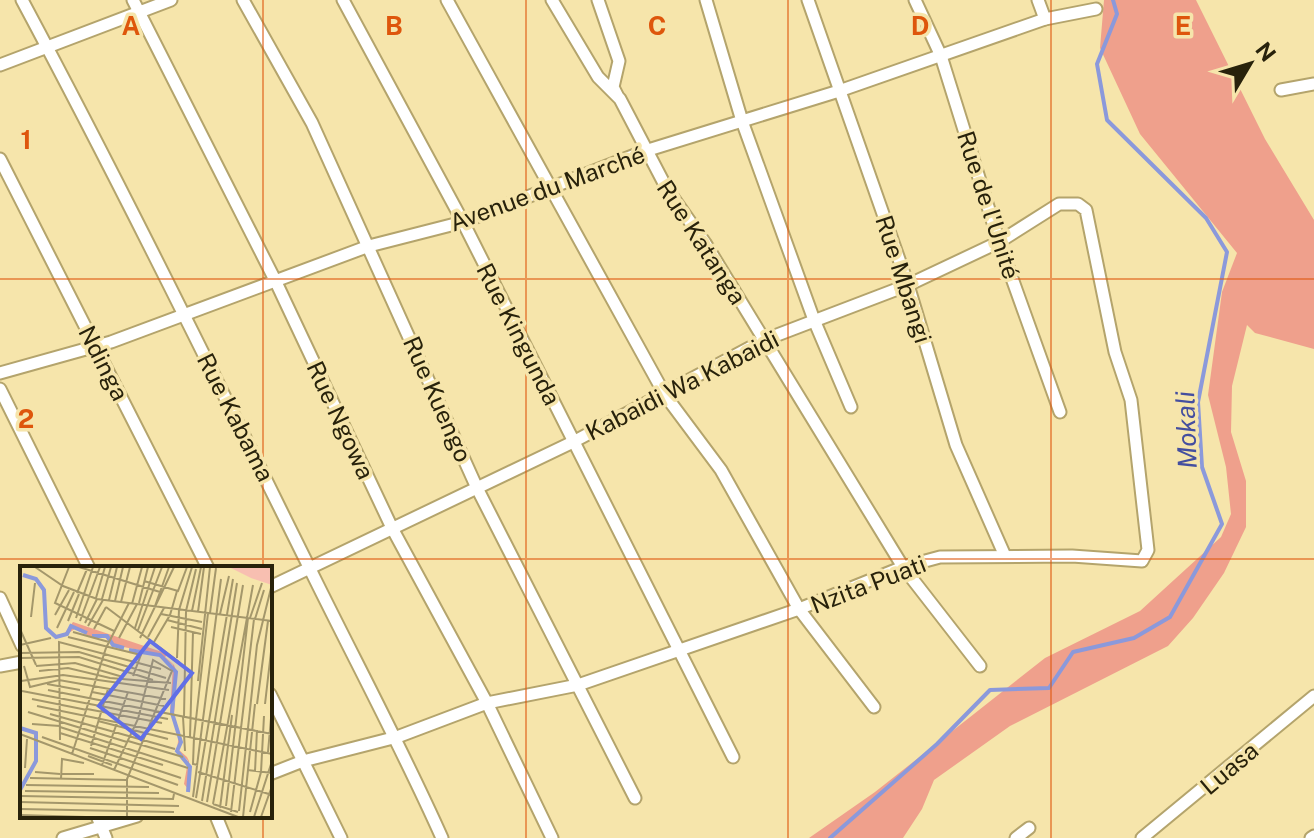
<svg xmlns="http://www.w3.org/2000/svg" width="1314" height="838" font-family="'Public Sans',sans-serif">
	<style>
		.forest { fill: #efa08c }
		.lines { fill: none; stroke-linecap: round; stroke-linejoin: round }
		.stream { stroke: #8b99db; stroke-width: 4 }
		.minor-casing { stroke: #b4a46c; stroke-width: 15 }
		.minor { stroke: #fff; stroke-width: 11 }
		.grid { fill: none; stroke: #de560c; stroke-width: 2; stroke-opacity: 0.55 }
		.labels { text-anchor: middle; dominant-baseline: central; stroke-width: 7; stroke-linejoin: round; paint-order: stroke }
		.street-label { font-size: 24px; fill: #28220b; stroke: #f6e5ab }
		.water-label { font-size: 26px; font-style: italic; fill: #444e9f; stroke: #f6e5ab }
		.inset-river { fill: none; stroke: #8b99db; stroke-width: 4 }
		.inset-road { fill: none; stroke: #a4976b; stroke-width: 2 }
		.view { fill: #616fe7; fill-opacity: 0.15; stroke: #616fe7; stroke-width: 4 }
		.inset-edge { fill: none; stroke: #28220b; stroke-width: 4 }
		.grid-label { font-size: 26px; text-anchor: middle; font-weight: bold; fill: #de560c; stroke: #f6e5ab; stroke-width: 7; stroke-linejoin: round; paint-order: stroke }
	</style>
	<rect width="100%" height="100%" fill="#f6e5ab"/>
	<path class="forest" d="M1104,0H1196L1265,139L1314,220V349L1255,333L1247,325L1232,386L1231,432L1246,481V527L1224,573L1193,618L1168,646L1010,726L934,780L922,809L903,838H809L875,792L1045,658L1140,611L1221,537L1231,514L1226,467L1208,395L1222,292L1237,253L1140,134L1100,48Z"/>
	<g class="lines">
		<path class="stream" d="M830,838L937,744L990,690L1049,688L1073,652L1134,638L1170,617L1222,524L1202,467L1198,402L1227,252L1206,218L1107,120L1097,64L1117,14L1113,0"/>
		<defs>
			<g id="minor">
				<path d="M22,0C122,187 215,377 309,567C353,657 401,746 442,838"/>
				<path d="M133,0L275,280L392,528L487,703L552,838"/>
				<path d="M243,0L312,123L477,488L635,798"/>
				<path d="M343,0L463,222L733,757"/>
				<path d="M447,0L665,395L721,470L799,609L874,707"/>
				<path d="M552,0L598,77L620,99L667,189L705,243L903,567L980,666"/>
				<path d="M598,0L619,61L613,87L617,95"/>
				<path d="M706,0L742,121L814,320L851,407"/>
				<path d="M808,0L908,285L956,445L1005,556"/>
				<path d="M915,0L941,56L999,242L1060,412"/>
				<path d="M1038,0L1045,19"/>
				<path d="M0,65L171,0"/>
				<path d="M1281,90L1314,84"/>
				<path d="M0,159L208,568"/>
				<path d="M0,373L111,342L369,246L463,222L645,151L839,91L1045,19L1096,9"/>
				<path d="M0,389L89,568"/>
				<path d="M270,587L573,442L764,340L908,285L999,242L1059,204H1078L1086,210L1115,352L1131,400L1148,550L1142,561L1072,556L940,557L903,567L799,609L578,685L487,703L397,737L303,761L270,774"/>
				<path d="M0,598L22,646"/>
				<path d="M0,666L22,662"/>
				<path d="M270,694L341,838"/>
				<path d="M97,816L106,838"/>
				<path d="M216,816L225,838"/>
				<path d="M63,838L137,816"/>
				<path d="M1016,838L1029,828"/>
				<path d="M1142,838L1314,696"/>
				<path d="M1311,838L1314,836"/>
			</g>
		</defs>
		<use href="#minor" class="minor-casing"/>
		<use href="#minor" class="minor"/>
	</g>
	<path class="grid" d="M263,0V568M526,0V838M788,0V838M1051,0V838M0,279H1314M0,559H1314M263,816V838"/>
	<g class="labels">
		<g class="street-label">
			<text transform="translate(547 188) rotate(-20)">Avenue du Marché</text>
			<text transform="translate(989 205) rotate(72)">Rue de l'Unité</text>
			<text transform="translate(702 242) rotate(57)">Rue Katanga</text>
			<text transform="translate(904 279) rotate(72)">Rue Mbangi</text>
			<text transform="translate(519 334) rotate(63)">Rue Kingunda</text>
			<text transform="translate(104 363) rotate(63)">Ndinga</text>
			<text transform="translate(682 385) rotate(-27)">Kabaidi Wa Kabaidi</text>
			<text transform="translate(438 399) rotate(66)">Rue Kuengo</text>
			<text transform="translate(236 417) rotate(63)">Rue Kabama</text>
			<text transform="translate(341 420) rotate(65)">Rue Ngowa</text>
			<text transform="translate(868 584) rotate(-21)">Nzita Puati</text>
			<text transform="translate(1229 768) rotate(-40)">Luasa</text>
		</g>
		<g class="water-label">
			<text transform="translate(1186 430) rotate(-92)">Mokali</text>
		</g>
	</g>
	<g transform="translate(20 566)">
		<rect width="252" height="252" fill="#f6e5ab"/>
		<path d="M209,1H252V19L231,12Z" fill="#f8bfb1"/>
		<path d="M53,56L148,88L145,91L154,99L157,107L154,149L162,175L159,184L167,191L169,195V224L164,218L168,195L157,183L159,168L150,146L153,99L140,88L93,79L81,68L71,71L55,63L42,71Z" fill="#efa08c"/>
		<path class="inset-river" d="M3,9L16,13L24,24L26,62L36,71L47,68L51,60L67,67M72,70H87L93,79L104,82M109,84L140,89L156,106L152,147L161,176L157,185L170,201L168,226M0,162L16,167V195L0,224"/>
		<path class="inset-road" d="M15,1L43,20L77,33L252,55M49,1L35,37L94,65M59,1L140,26M124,15L158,25L167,1M57,27L67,3M76,32L85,1M82,33L91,1M89,34L97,1M95,35L103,1M101,36L110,1M119,37L128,1M112,38L122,1M135,40L149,1M86,41L159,96M172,45L181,1M178,46L184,1M190,47L196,2M141,48L182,56M200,48L209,10M35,49L49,24M11,51L15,17M56,52L73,1M230,52L242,17M235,53L244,24M147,54L182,63M48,55L59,28M60,55L80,1M65,57L77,33M68,60L83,34M151,61L181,68M37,62L54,26M115,62L135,1M0,63L16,99M74,63L86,41M118,64L142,1M53,66L89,76M48,71L121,89M128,71L144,42M99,72L117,38M120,72L154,1M134,76L150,49L157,25M0,79L31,72M0,87L59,86L146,112M0,92L59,91L133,114M157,92L159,44L172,1M4,100L10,121L39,114L146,133M16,100L55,97L103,111M19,105L48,102L90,112L151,117M113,110L122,86M1,115L43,109L149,124M178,115L190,1M27,118L60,124M28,124L252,168M2,125L148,153M72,126L144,140M12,133L67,144M237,138L248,55M245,138L252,77M17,140L252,188M67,143L142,157M8,146L107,176M30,148L155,183M163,151L165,185M164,151L166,45L176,3M78,155L148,173M12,158L40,160M40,161L168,202M40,167L143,199M0,168L218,251M22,171L158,219M170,171L173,66M174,171L188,47M174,171L173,198L178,199M40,174L39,76L141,103M108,175L163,191M71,180L88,123M70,182L161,212M248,186L252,141M52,188L86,82L109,37M68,190L92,199M82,199L108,126M5,202L7,173M94,204L118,153L133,94L152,105L107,213V251M227,204L252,207M235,205L237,164M15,206L40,208M178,206L252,229M41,208H74M10,212L106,214M41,213L42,193L64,197M6,219L129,221M5,225L139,227M1,230L153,233L154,228M173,231L201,13M176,232L213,13M182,235L217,17M0,236L159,240M187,236L223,19M193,238L218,246M193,238L233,19M206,240L228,52M200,242L212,149M0,243L154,246M219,245L237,79L251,22M211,246L234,53M230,246L241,206L244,150M0,249L66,251M80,251H106M223,251L235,138M234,251L252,195M241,251L252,220"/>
		<path class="view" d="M130,75L172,107L121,173L79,140Z"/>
		<rect width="252" height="252" class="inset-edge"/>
	</g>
	<g class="grid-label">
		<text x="131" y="35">A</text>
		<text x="394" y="35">B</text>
		<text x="657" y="35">C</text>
		<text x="920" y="35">D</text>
		<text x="1183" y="35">E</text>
		<text x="26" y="149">1</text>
		<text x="26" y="428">2</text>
	</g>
	<g transform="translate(1250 64) rotate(52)" stroke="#f6e5ab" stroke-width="6" paint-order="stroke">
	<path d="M0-6L14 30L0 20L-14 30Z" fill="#28220b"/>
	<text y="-12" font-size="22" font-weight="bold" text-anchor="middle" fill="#28220b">N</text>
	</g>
</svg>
